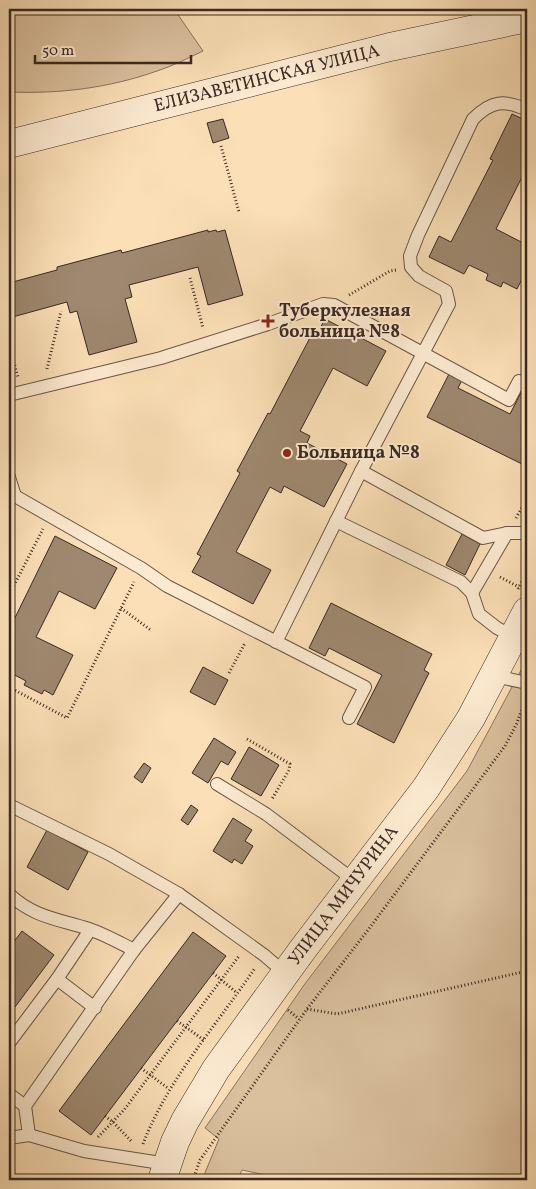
<svg xmlns="http://www.w3.org/2000/svg" width="536" height="1189" font-family="Vollkorn,serif">
	<style>
		.green { fill: #dac09d; stroke: #8a7460 }
		.building { fill: #9e886f; stroke: #392923 }
		.lines { fill: none; stroke-linecap: round; stroke-linejoin: round }
		.lane-casing { stroke: #6a5648; stroke-width: 14 }
		.secondary-casing { stroke: #392923; stroke-width: 29 }
		.path { stroke: #392923; stroke-width: 3; stroke-dasharray: 1 2.5; stroke-linecap: butt }
		.lane { stroke: #fcead0; stroke-width: 12 }
		.secondary { stroke: #fcead0; stroke-width: 28 }
		.poi-dot { fill: #8f2418; stroke: #fcead0; stroke-width: 2 }
		.labels { text-anchor: middle; dominant-baseline: central; stroke-width: 4; stroke-linejoin: round; paint-order: stroke }
		.street-label { font-size: 18px; fill: #392923; stroke: #fcead0 }
		.poi-label { font-size: 18px; font-weight: bold; fill: #392923; stroke: #fcead0; text-anchor: start }
	</style>
	<rect width="100%" height="100%" fill="#fbdfb6"/>
	<filter id="stains"><feTurbulence type="fractalNoise" baseFrequency=".004" numOctaves="4"/><feColorMatrix values="0 0 0 0 .2 0 0 0 0 .09 0 0 0 0 .02 0 0 0 .5 -.17"/></filter>
	<radialGradient id="worn" r=".72"><stop offset=".6" stop-color="#630" stop-opacity="0"/><stop offset="1" stop-color="#630" stop-opacity=".3"/></radialGradient>
	<g class="green">
		<path d="M9,9H174L203,51C188,58 173,66 157,71C109,88 60,94 9,92Z"/>
		<path d="M527,659V1180H289L242,1170L237,1180H202L219,1139L205,1128L304,985L467,771Z"/>
	</g>
	<g class="building">
		<path d="M512,114L527,121V178L523,175L496,229L527,245V269L517,289L503,282L501,287L486,280L488,274L469,265L464,274L429,257L439,236L451,242L493,160L490,159Z"/>
		<path d="M223,119L229,138L213,143L207,123Z"/>
		<path d="M208,230V232L216,230L217,232L225,230L243,295L208,305L198,267L129,285L132,297L125,299L137,342L89,355L77,311L70,313L67,302L9,318V283L57,270V267L121,250L122,253Z"/>
		<path d="M325,319L386,351L367,386L333,368L300,431L310,436L307,443L347,464L324,507L284,486L281,493L270,487L236,552L271,570L253,604L192,572L201,556L197,554L240,473L237,471L268,413L270,414L313,332L317,334Z"/>
		<path d="M449,374L462,380L458,388L510,414L527,381L526,466L427,417Z"/>
		<path d="M462,534L480,544L465,575L446,565Z"/>
		<path d="M55,536L117,568L95,609L59,591L36,637L73,655L53,695L44,690L42,694L24,685L26,681L9,672V630Z"/>
		<path d="M331,603L432,654L424,670L429,673L394,743L357,724L382,675L329,648L325,656L309,648Z"/>
		<path d="M203,667L228,680L215,705L190,692Z"/>
		<path d="M214,738L236,752L228,765L221,761L208,783L192,773Z"/>
		<path d="M249,747L279,765L261,796L231,779Z"/>
		<path d="M144,763L151,768L142,783L134,777Z"/>
		<path d="M191,805L198,810L188,825L181,820Z"/>
		<path d="M233,818L252,830L245,841L253,846L242,864L234,859L232,863L213,851Z"/>
		<path d="M47,830L88,852L68,890L27,867Z"/>
		<path d="M22,931L54,955L9,1015V948Z"/>
		<path d="M193,932L226,956L91,1135L59,1111Z"/>
	</g>
	<g class="lines">
		<defs>
			<g id="lane">
				<path d="M9,395L161,358L268,324L323,304L334,305L509,400L519,381"/>
				<path d="M361,471L483,538L507,533"/>
				<path d="M9,477L15,496"/>
				<path d="M9,497L15,496L141,568L167,586L365,687L349,718"/>
				<path d="M336,521L461,582L472,593"/>
				<path d="M514,637L497,628L479,614L472,593L507,533H523L527,535"/>
				<path d="M276,642L361,471L449,304L446,291L419,276L411,267L410,256L418,235L473,119C491,101 504,99 527,110"/>
				<path d="M494,676L527,683"/>
				<path d="M217,784L266,814L355,881"/>
				<path d="M9,805L109,854L179,894L264,955L285,973"/>
				<path d="M9,894C33,917 58,919 89,929C104,934 120,943 134,950"/>
				<path d="M57,979L95,1008"/>
				<path d="M9,1043L57,979L90,930"/>
				<path d="M9,1094L25,1106"/>
				<path d="M29,1135L25,1106L134,950L179,894"/>
				<path d="M9,1138L29,1135L84,1151L167,1164"/>
			</g>
			<g id="secondary">
				<path d="M9,144L390,47L527,18"/>
				<path d="M162,1180L175,1142L185,1121L216,1069L303,949L426,788L471,718L527,611"/>
			</g>
		</defs>
		<use href="#lane" class="lane-casing"/>
		<use href="#secondary" class="secondary-casing"/>
		<g class="path">
			<path d="M221,146L239,212"/>
			<path d="M190,278L203,328"/>
			<path d="M349,295L390,271L396,270"/>
			<path d="M9,345L18,377"/>
			<path d="M47,369L61,311"/>
			<path d="M516,518L527,499"/>
			<path d="M500,577L519,587"/>
			<path d="M518,589L527,571"/>
			<path d="M9,595L43,529"/>
			<path d="M121,608L152,631"/>
			<path d="M229,673L245,643"/>
			<path d="M9,687L67,718L134,582"/>
			<path d="M247,739L290,764L289,770L272,799"/>
			<path d="M9,924L13,916"/>
			<path d="M213,973L237,993"/>
			<path d="M307,1009L337,1014L527,971"/>
			<path d="M288,1010L299,1019"/>
			<path d="M177,1021L204,1040"/>
			<path d="M141,1068L169,1089"/>
			<path d="M105,1116L113,1122L131,1141"/>
			<path d="M98,1137L124,1110L239,956"/>
			<path d="M143,1144C168,1079 216,1026 255,968"/>
			<path d="M193,1180L200,1160L307,1009L368,930L505,746L517,723L526,697"/>
		</g>
		<use href="#lane" class="lane"/>
		<use href="#secondary" class="secondary"/>
	</g>
	<g class="poi-dot">
		<path d="M265.5 313.5h5v5h5v5h-5v5h-5v-5h-5v-5h5z"/>
		<circle cx="287" cy="453" r="5"/>
	</g>
	<g class="labels">
		<g class="street-label">
			<text transform="translate(267 79) rotate(-14)">ЕЛИЗАВЕТИНСКАЯ УЛИЦА</text>
			<text transform="translate(344 896) rotate(-53)">УЛИЦА МИЧУРИНА</text>
		</g>
		<g class="poi-label">
			<text x="279" y="311">Туберкулезная<tspan x="279" dy="21">больница №8</tspan></text>
			<text x="297" y="453">Больница №8</text>
		</g>
	</g>
	<rect width="536" height="1189" fill="none" stroke="#fbdfb6" stroke-width="30"/>
	<rect x="10" y="10" width="516" height="1169" fill="none" stroke="#392923" stroke-width="2.5"/>
	<rect x="15" y="15" width="506" height="1159" fill="none" stroke="#392923"/>
	<path d="M35 55v8h156v-8" fill="none" stroke="#392923" stroke-width="2.5"/>
	<text x="42" y="55" font-size="15" fill="#392923" stroke="#fcead0" stroke-width="4" paint-order="stroke">50 m</text>
	<rect width="100%" height="100%" filter="url(#stains)"/>
	<rect width="100%" height="100%" fill="url(#worn)"/>
</svg>
